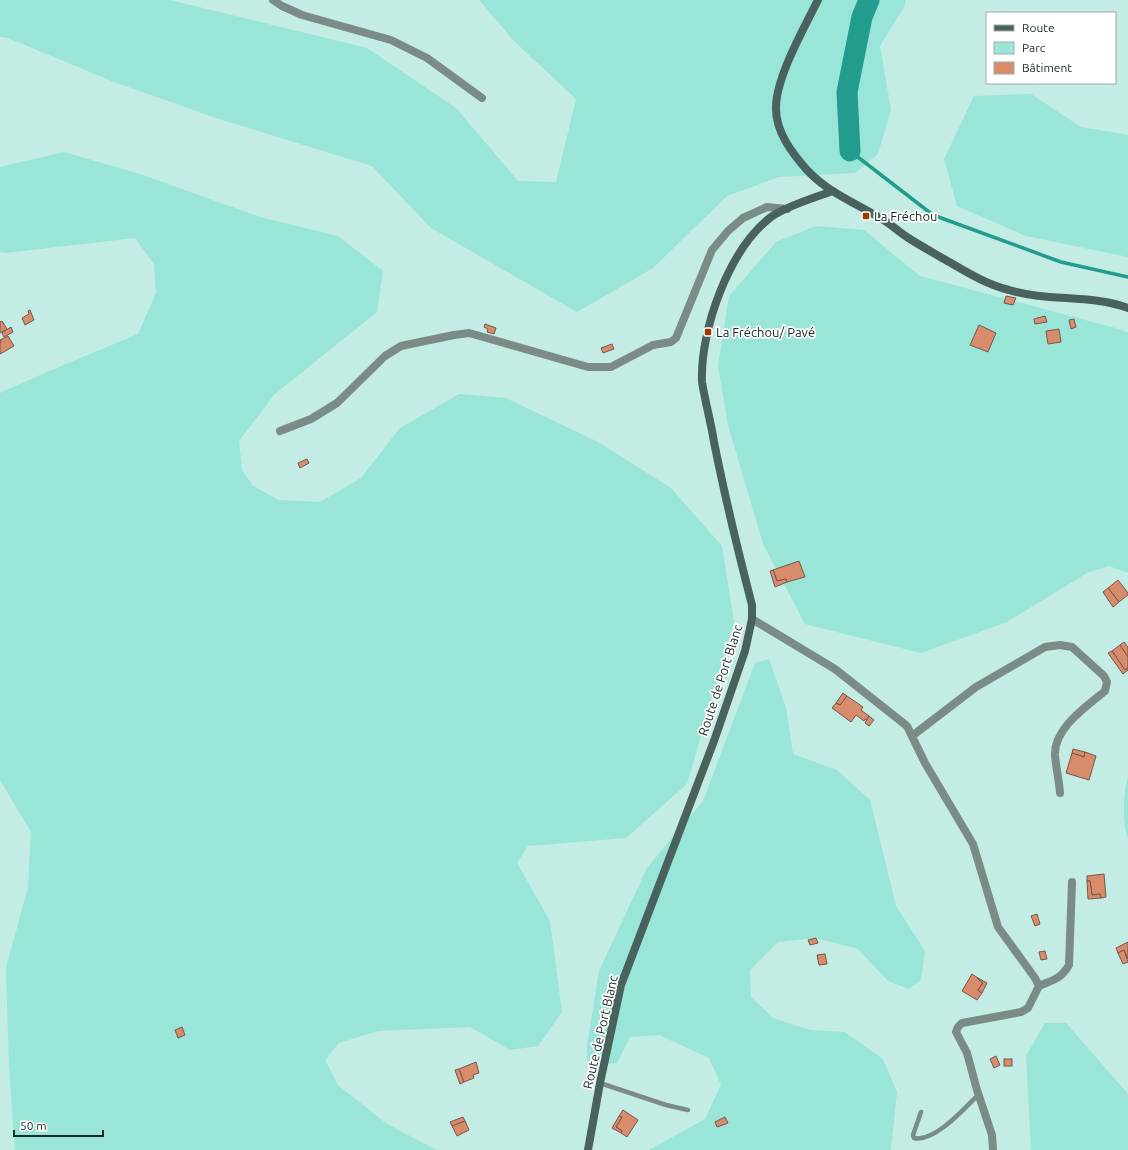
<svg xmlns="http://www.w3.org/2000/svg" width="1128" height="1150" font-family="Ubuntu,sans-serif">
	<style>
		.green { fill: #99e5d8 }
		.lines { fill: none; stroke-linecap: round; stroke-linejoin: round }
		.stream { stroke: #219c8d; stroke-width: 3.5 }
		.river { stroke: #219c8d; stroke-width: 21 }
		.building { fill: #d98c6c; stroke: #76574b }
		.lane { stroke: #7a8b88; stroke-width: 4.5 }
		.street { stroke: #7a8b88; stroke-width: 8 }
		.secondary { stroke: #49625d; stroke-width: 8 }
		.poi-dot { fill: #9e3b00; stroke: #fff; stroke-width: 1.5 }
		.labels { text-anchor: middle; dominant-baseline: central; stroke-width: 3.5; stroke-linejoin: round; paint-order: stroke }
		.poi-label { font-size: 13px; fill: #182825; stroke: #fff; text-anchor: start }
		.street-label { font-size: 13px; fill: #182825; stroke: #fff }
	</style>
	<rect width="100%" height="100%" fill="#c2ece4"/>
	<g class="green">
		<path d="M0,0H170L367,48L456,108L518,181L556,182L576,99L514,41L479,0H906L904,7L880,46L891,110L878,154L855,173L779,177L727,196L653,268L577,312L431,228L372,166L219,119L114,82L8,38L0,37Z"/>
		<path d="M1031,94L1081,127L1128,135V257L1026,236L957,206L944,159L974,96Z"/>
		<path d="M64,152L140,174L260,217L338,236L383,271L377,312L274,395L239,441L242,470L253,486L279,500L320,502L361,478L400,428L459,394L506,398L598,442L671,488L722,546L734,622L687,784L626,838L528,846L517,863L550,921L562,1012L538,1046L510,1050L470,1027L378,1031L339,1043L325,1060L338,1085L387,1124L437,1150H15L9,1066L6,968L28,887L31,832L0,780V393L47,372L138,334L156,293L154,264L135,238L5,253L0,252V167Z"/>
		<path d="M816,226L864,230L920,276L1119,329L1128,333V573L1109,566L1087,573L1007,622L921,653L805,624L763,544L728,425L718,366L729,296L776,242Z"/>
		<path d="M769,659L786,708L793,754L837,770L870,800L896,906L925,951L921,980L909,989L888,981L858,949L816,938L778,942L750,970L751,997L773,1018L810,1030L845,1032L883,1059L897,1092L891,1148L890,1150H649L705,1119L721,1085L709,1058L659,1035L630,1037L617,1063L587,1066V1046L599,971L647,868L703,801L755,663Z"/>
		<path d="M1128,777V838C1122,823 1123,792 1128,777Z"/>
		<path d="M1045,1023H1066L1128,1094V1150H1031L1026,1056Z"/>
	</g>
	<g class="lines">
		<path class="stream" d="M850,151L933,215L1061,262L1128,277"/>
		<path class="river" d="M850,151L847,92L862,17L869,0"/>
	</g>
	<g class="building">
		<path d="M1006,296L1016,298L1013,305L1004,303Z"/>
		<path d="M30,310L34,320L25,325L22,318L29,314L28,311Z"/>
		<path d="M1045,316L1047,322L1035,324L1034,319Z"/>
		<path d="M1074,319L1076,327L1071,329L1069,320Z"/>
		<path d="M2,321L7,329L0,333V322Z"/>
		<path d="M485,324L496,328L494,334L487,332L488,329L484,327Z"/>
		<path d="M979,325L996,333L988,352L970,345Z"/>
		<path d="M11,327L13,332L4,337L2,333Z"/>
		<path d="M1059,329L1061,342L1048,344L1046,331Z"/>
		<path d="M8,336L14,346L0,354V343L1,342L0,340Z"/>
		<path d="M612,344L614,349L603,353L601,348Z"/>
		<path d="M307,459L309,463L300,468L298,463Z"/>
		<path d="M799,561L805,577L787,582L786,579L777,581L773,570Z"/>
		<path d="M773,570L777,581L786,579L787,582L775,587L770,571Z"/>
		<path d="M1118,580L1128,593V595L1119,602L1108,588Z"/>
		<path d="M1108,588L1119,602L1113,607L1103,592Z"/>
		<path d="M1124,642L1128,647V657L1120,645Z"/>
		<path d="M1120,645L1128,657V668L1125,670L1112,651Z"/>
		<path d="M1112,651L1125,670L1128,668V670L1123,674L1108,653Z"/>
		<path d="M843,693L847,696L840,705L836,703Z"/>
		<path d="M847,696L863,707L861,710L869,716L867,720L865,719L864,721L856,715L851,722L832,708L836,703L840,705Z"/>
		<path d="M869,716L874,720L869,726L865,723Z"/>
		<path d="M1073,749L1085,752L1084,757L1072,753Z"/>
		<path d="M1085,752L1096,756L1089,780L1066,773L1072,753L1084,757Z"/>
		<path d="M1104,874L1106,897L1101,898L1100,894L1092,895L1090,881H1087V876Z"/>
		<path d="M1087,881H1090L1092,895L1100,894L1101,898L1088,899Z"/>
		<path d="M1037,914L1040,924L1035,926L1031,916Z"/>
		<path d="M816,938L818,943L810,945L808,940Z"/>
		<path d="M1128,942V959L1124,950L1118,953L1116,948Z"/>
		<path d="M1124,950L1128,962L1123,964L1118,953Z"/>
		<path d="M1045,951L1047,959L1041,960L1039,952Z"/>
		<path d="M825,954L827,964L819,965L817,955Z"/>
		<path d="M972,974L978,978V979L983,983L978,990L982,993L977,1000L962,991Z"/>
		<path d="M978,978L987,983L982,993L978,990L983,983L978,979Z"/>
		<path d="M182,1027L185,1035L178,1038L175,1030Z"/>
		<path d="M996,1056L1000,1065L994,1068L990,1059Z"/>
		<rect x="1004" y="1059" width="8" height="7"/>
		<path d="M476,1062L479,1073L473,1075L474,1078L464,1082L459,1069Z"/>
		<path d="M459,1069L464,1082L460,1084L455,1070Z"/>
		<path d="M623,1110L638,1120L627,1137L621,1133L622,1131L616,1127L622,1117L619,1116Z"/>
		<path d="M619,1116L622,1117L616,1127L622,1131L621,1133L612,1128Z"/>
		<path d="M463,1117L465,1121L452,1126L450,1122Z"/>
		<path d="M725,1117L728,1123L717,1127L715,1122Z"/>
		<path d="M465,1121L469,1130L457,1136L452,1126Z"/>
	</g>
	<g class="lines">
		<g class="lane">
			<path d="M600,1083L666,1105L688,1110"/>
			<path d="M921,1112L913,1135L914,1138C934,1143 965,1108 978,1095"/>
		</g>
		<g class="street">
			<path d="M273,0L282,6L302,15L391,40L427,58L482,98"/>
			<path d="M280,431L311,419L337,403L385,356L401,346L454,335L469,333L588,367H611L653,345L671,342L676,338L712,250L728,231L743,218L767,207L787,209"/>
			<path d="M752,619L835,669L907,726L925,763L973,844L998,927L1035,978L1039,986"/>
			<path d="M912,736L976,687L1045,647L1060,645L1072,647L1104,676L1107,682L1105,691C1086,707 1054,728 1055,755C1056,768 1059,780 1060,793"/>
			<path d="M993,1150L992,1135L977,1090L967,1053L956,1032L958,1027L962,1023L1021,1012L1028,1008L1039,986C1053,980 1061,979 1069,965L1072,882"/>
		</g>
		<g class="secondary">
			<path d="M818,0C804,28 775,79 776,109C776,132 792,153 807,170C829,194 861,205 888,223C895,228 902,234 910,239C921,246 932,252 944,259C965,271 985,284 1009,290C1048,302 1090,294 1128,308"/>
			<path d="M588,1150L600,1083L621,985L714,741L745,651L752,619V605C738,551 725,497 714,442C712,429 709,416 706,403C705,397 703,389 702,382C700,330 729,249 771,217C786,206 816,197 833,191"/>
		</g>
	</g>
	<g class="poi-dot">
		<rect x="862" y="212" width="8" height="8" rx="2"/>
		<rect x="704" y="328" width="8" height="8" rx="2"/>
	</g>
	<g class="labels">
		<g class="poi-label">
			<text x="874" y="216">La Fréchou</text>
			<text x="716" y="332">La Fréchou/ Pavé</text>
		</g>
		<g class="street-label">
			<text transform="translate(720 680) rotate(-72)">Route de Port Blanc</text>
			<text transform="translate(600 1032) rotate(-77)">Route de Port Blanc</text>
		</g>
	</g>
	<rect x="986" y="12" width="130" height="72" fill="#ffffff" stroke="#a3a9a8"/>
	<rect x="994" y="25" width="20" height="6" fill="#49625d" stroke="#a3a9a8"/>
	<text x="1022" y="32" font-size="12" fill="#182825">Route</text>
	<rect x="994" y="42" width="20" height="12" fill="#99e5d8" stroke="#a3a9a8"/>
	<text x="1022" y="52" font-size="12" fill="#182825">Parc</text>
	<rect x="994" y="62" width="20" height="12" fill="#d98c6c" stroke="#a3a9a8"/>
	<text x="1022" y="72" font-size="12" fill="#182825">Bâtiment</text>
	<path d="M14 1130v6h89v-6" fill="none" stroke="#182825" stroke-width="2"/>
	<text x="20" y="1130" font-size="12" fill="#182825" stroke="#ffffff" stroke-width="3" paint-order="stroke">50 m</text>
</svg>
